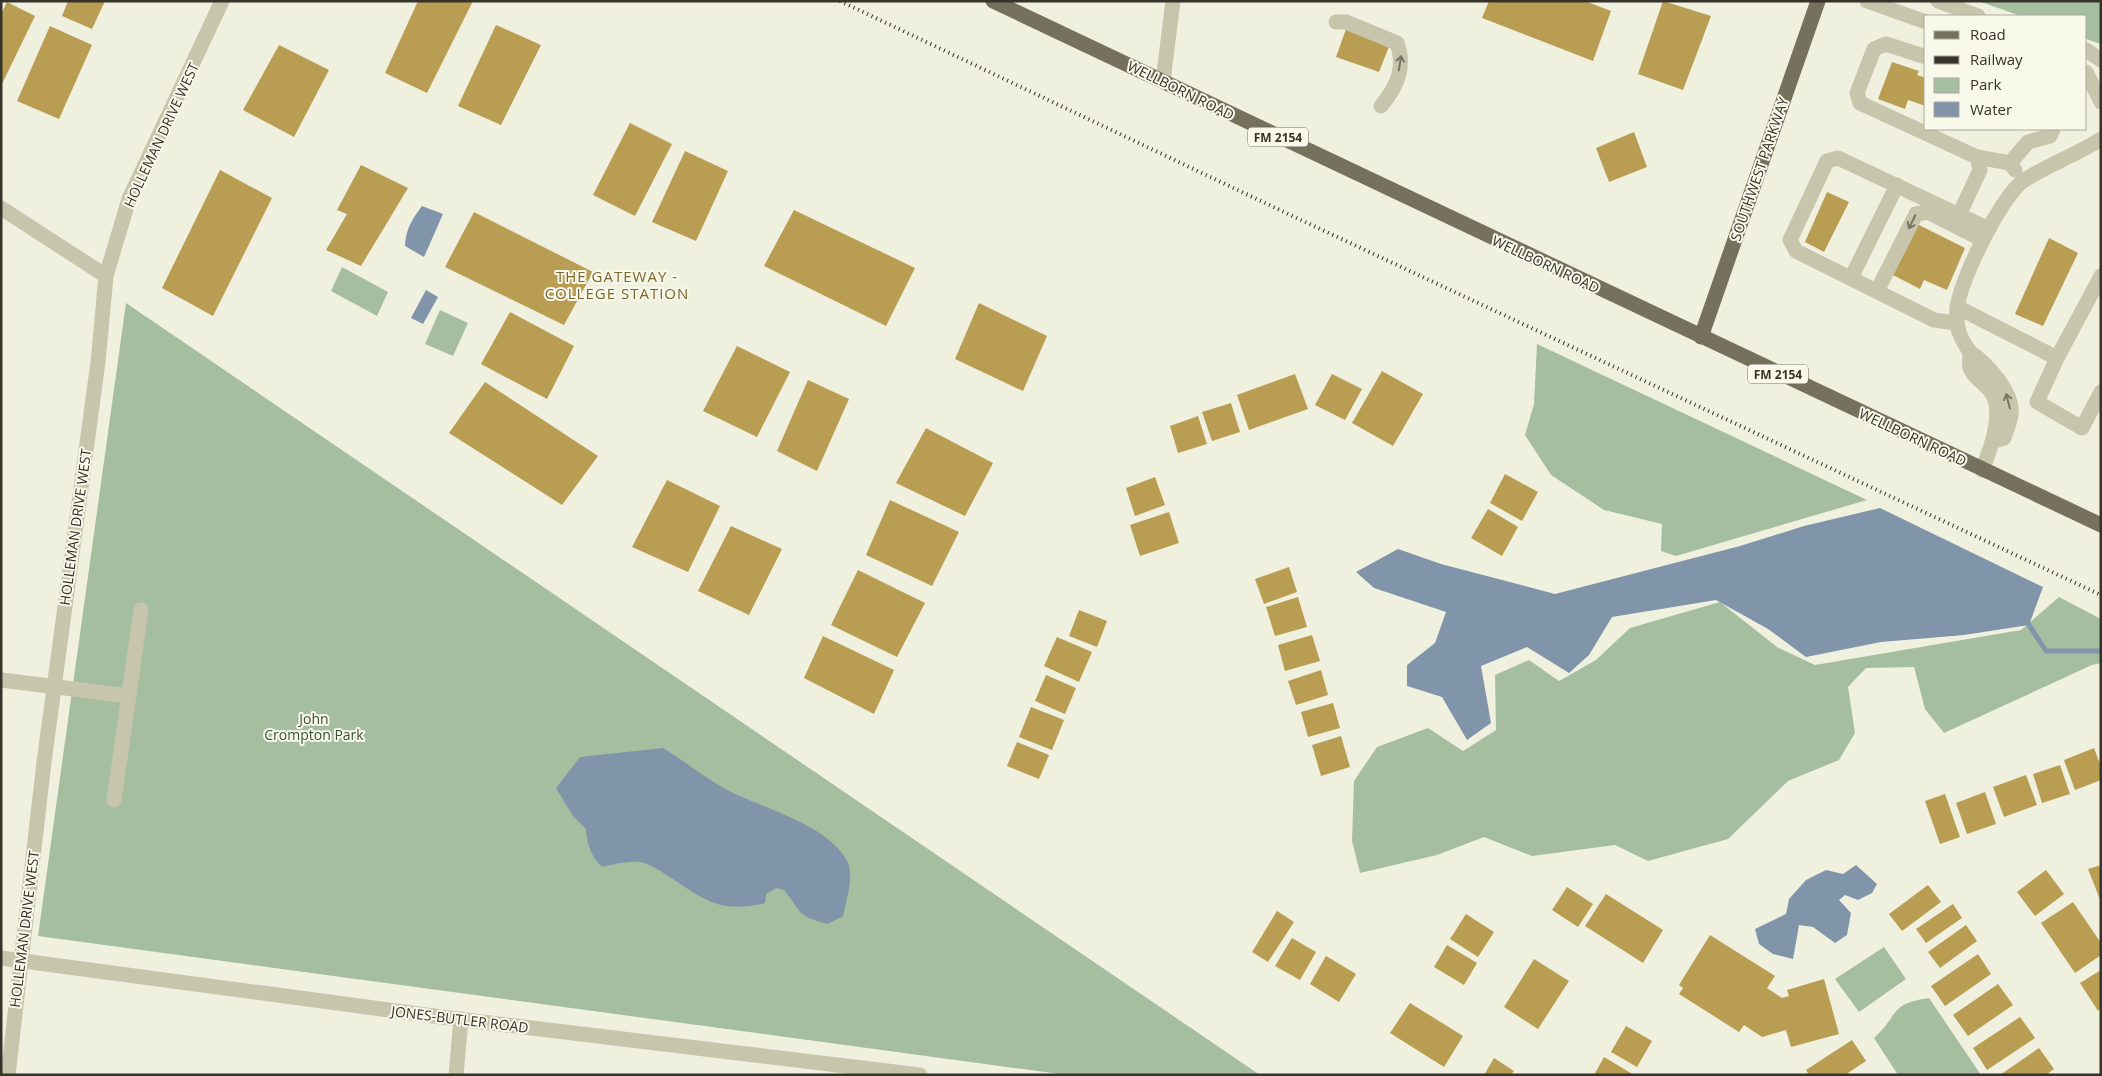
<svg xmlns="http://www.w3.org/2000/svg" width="2102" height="1076" font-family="'Open Sans',sans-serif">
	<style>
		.green { fill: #a6bea0 }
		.water { fill: #8095aa }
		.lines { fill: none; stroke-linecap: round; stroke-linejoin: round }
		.stream { stroke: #8095aa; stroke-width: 5 }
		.building { fill: #b99d53 }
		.minor { stroke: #c7c5ac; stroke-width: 15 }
		.major { stroke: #76715d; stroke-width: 15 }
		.rail { stroke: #36332a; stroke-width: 4; stroke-dasharray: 1 4; stroke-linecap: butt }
		.oneway { stroke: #777564 }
		.labels { text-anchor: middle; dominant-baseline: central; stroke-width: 4; stroke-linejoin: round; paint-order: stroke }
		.shield { fill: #f8f8eb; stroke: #706e64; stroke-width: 1 }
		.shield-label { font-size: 12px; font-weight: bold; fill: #36332a }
		.street-label { font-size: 14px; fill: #36332a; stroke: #f8f8eb }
		.park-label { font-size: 14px; fill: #355230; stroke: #f8f8eb }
		.neighbourhood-label { font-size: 15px; letter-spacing: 1px; fill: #7d652b; stroke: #f8f8eb }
	</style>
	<rect width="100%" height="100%" fill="#f0f0df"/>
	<g class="green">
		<path d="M1978,1H2101V44L2086,39V16H2021Z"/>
		<path d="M342,267L388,292L377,316L331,291Z"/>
		<path d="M126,303L1260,1075H1067L38,936Z"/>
		<path d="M440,310L468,323L453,356L425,344Z"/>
		<path d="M1537,344L1867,500L1676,556L1661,551L1662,524L1604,510L1551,475L1525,435L1534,404Z"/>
		<path d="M2059,597L2101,619V663L2092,665L1944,733L1925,709L1914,667L1866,668L1848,687L1855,733L1839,760L1788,781L1728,839L1648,861L1615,845L1532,856L1484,837L1437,855L1360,873L1352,841L1354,781L1377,747L1428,728L1463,751L1496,730L1495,675L1529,660L1559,681L1596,660L1630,628L1720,602L1777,647L1815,665L2021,630Z"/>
		<path d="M1884,947L1906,979L1859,1012L1835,979Z"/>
		<path d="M1929,998L1981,1075H1898L1874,1038C1900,1014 1889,1004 1929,998Z"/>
	</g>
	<g class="water">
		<path d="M422,206L443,214L424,257L405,246C405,230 413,218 422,206Z"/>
		<path d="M426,290L438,297L423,324L411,318Z"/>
		<path d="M1880,508L2043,587L2029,625L1964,635L1881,642L1806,657L1768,629L1716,600L1612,617L1589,655L1569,673L1527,647L1481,666L1491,723L1467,740L1442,697L1407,686V665L1435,643L1446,612L1374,588L1356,572L1398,549L1441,564L1555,594L1740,546L1804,526Z"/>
		<path d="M663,748C686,762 709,781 733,793C767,809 832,827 848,863C854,877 846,901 843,916L828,924C796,916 803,913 784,890L776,888L766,894L765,903L762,904C717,913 704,899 668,876C659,870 650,864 640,862C628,861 614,864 602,867C591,857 587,844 586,829L573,816L556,788L580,757Z"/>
		<path d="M1856,865L1877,884L1872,893L1858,900L1845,895L1839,900L1851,913L1847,935L1835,943L1813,927L1799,925L1793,959L1773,954L1759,944L1755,929L1786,914L1789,899L1806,880L1826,870L1843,874Z"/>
	</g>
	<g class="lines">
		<path class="stream" d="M2029,625L2046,651H2101"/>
	</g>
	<g class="building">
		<path d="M68,1H105L92,29L62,16Z"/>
		<path d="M418,1H473L427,93L385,73Z"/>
		<path d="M1489,1H1585L1611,11L1593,61L1482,18Z"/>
		<path d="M1663,1L1711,16L1683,90L1638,74Z"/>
		<path d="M7,2L35,16L1,86V14Z"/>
		<path d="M496,25L541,45L501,125L458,106Z"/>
		<path d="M50,26L92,45L59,119L17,101Z"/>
		<path d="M1346,29L1390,44L1379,72L1336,57Z"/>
		<path d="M279,45L329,70L294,137L243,110Z"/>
		<path d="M1892,62L1919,71L1917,75L1926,78V106L1908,100L1905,109L1878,99Z"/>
		<path d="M630,123L672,144L635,216L593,195Z"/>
		<path d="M1634,132L1647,167L1609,182L1596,148Z"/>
		<path d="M685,151L728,171L696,241L652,222Z"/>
		<path d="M361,165L408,188L361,266L326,250L347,214L337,210Z"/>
		<path d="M220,170L272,198L213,316L162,288Z"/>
		<path d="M1827,192L1849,202L1824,252L1805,242Z"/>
		<path d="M794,210L915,268L886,326L764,266Z"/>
		<path d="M474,212L593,272L564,325L445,267Z"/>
		<path d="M1917,224L1965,248L1947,290L1924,280L1920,289L1891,274Z"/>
		<path d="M2049,238L2078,253L2043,326L2015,314Z"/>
		<path d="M979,303L1047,336L1023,391L955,359Z"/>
		<path d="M510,312L574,346L547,399L481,364Z"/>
		<path d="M737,346L790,372L757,437L703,411Z"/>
		<path d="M1382,371L1423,394L1393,446L1352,423Z"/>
		<path d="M1295,374L1308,409L1249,430L1237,395Z"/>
		<path d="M1332,374L1362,389L1345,420L1315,405Z"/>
		<path d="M808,380L849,399L817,471L777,451Z"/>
		<path d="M485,382L598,456L562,505L449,433Z"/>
		<path d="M1231,403L1240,432L1212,441L1202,412Z"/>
		<path d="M1198,416L1207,444L1178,453L1170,426Z"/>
		<path d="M926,428L993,463L965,516L896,483Z"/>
		<path d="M1505,474L1538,492L1522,521L1490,503Z"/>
		<path d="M1155,477L1165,505L1135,516L1126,488Z"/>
		<path d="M667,480L720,506L688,572L632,547Z"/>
		<path d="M890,500L959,532L932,586L866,555Z"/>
		<path d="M1488,509L1518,527L1502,556L1471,538Z"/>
		<path d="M1169,512L1179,543L1140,556L1130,525Z"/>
		<path d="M731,526L782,549L749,615L698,591Z"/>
		<path d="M1289,567L1297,592L1264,604L1255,579Z"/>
		<path d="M858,570L925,603L897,657L831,625Z"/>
		<path d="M1298,597L1307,627L1275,636L1266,607Z"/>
		<path d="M1079,610L1107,621L1097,647L1069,636Z"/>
		<path d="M1312,635L1320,661L1285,671L1278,645Z"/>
		<path d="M823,636L894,670L874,714L804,678Z"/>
		<path d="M1057,637L1092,652L1079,682L1044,666Z"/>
		<path d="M1321,670L1328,695L1296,705L1288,681Z"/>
		<path d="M1046,675L1076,688L1065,714L1035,701Z"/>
		<path d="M1333,703L1340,728L1308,737L1301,712Z"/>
		<path d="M1031,707L1064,720L1052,750L1019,737Z"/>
		<path d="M1341,736L1350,767L1321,776L1312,745Z"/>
		<path d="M1017,742L1049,755L1039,779L1007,766Z"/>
		<path d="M2094,748L2101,767V780L2075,790L2064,760Z"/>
		<path d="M2060,765L2070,794L2042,803L2033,774Z"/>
		<path d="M2026,775L2037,805L2004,817L1993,787Z"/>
		<path d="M1985,792L1996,824L1967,834L1956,803Z"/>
		<path d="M1945,794L1960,837L1940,844L1925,801Z"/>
		<path d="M2101,865V902L2088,869Z"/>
		<path d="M2046,870L2064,894L2035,916L2017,892Z"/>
		<path d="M1928,885L1941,902L1902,931L1889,914Z"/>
		<path d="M1567,887L1593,904L1578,927L1552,910Z"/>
		<path d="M1606,894L1663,930L1643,963L1585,926Z"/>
		<path d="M2073,902L2101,943V955L2075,973L2041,923Z"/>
		<path d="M1953,904L1962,918L1926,943L1916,929Z"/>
		<path d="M1277,911L1294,922L1268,962L1252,952Z"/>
		<path d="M1466,914L1494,932L1478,957L1450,939Z"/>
		<path d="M1966,925L1977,941L1940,968L1928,952Z"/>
		<path d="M1710,935L1775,976L1767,988L1782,998L1789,996L1787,990L1824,979L1839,1034L1791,1047L1786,1030L1762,1037L1744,1025L1739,1032L1679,994L1683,988L1679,985Z"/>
		<path d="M1292,938L1316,952L1300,980L1275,966Z"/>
		<path d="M1447,945L1477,963L1464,985L1434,967Z"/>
		<path d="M1978,954L1991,974L1945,1006L1931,986Z"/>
		<path d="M1326,956L1356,974L1339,1002L1310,984Z"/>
		<path d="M1534,959L1569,981L1538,1029L1504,1007Z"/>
		<path d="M2101,970V1009L2098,1011L2080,983Z"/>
		<path d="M1998,984L2013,1005L1968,1036L1953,1015Z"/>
		<path d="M1410,1003L1463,1036L1444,1067L1390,1033Z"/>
		<path d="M2020,1017L2035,1038L1987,1070L1973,1048Z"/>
		<path d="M1626,1026L1652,1041L1637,1067L1611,1052Z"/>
		<path d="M1852,1040L1866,1061L1845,1075H1809L1806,1070Z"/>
		<path d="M2039,1048L2054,1069L2046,1075H2000Z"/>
		<path d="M1604,1057L1634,1075H1594Z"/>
		<path d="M1494,1058L1514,1071L1511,1075H1484Z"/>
	</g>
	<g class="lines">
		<g class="minor">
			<path d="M1867,1L1926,22"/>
			<path d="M1938,1L1978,16"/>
			<path d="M1336,22H1346L1397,43C1406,67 1397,87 1381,106"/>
			<path d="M2086,50L2101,60"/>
			<path d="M1926,57L1886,44L1874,49L1857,93L1860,103L1977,157L2010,163"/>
			<path d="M2086,72L2101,102"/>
			<path d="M1163,81L1173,1"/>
			<path d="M2015,170L2010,163L2028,142L2050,136L2053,129"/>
			<path d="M1,208L106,276"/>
			<path d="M1959,215L1980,170L1977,157"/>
			<path d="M1851,278L1897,185"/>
			<path d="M1877,291L1916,214L1928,212L1983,240"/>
			<path d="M1957,307L2057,358L2037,402L2082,428L2101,392"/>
			<path d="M1957,323L1934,320L1796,251L1790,240L1827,161L1838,158L1989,229"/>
			<path d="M1970,352C1960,338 1955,327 1957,309C1959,282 2001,197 2023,181C2047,165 2076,155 2101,139"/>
			<path d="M2057,358L2101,276"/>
			<path d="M1982,470C1990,451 2003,415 1993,395C1988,385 1973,378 1970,368C1969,364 1970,357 1970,352C1987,364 2014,392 2011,415C2010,423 2006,431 2004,438L1994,441"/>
			<path d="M1,680L129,696"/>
			<path d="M114,800L141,610"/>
			<path d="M1,958L441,1017L920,1075"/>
			<path d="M8,1075L44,762L98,362L106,276L129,199L222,1"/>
			<path d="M456,1075L461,1019"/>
		</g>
		<g class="major">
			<path d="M993,1L2101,525"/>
			<path d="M1701,337L1818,1"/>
		</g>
		<path class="rail" d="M840,1L1284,212L2101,595"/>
	</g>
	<defs><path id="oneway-shaft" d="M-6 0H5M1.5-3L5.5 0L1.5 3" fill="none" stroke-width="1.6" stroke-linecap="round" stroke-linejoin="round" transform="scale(1.25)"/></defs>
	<g class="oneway">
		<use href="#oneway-shaft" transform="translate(1400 63) rotate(-81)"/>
		<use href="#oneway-shaft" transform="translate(1912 222) rotate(116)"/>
		<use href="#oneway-shaft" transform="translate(2008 401) rotate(-104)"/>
	</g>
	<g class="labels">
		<g class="shield">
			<rect x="1248" y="127.5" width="60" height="19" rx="4"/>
			<rect x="1748" y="364.5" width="60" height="19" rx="4"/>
		</g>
		<g class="shield-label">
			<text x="1278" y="137">FM 2154</text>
			<text x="1778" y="374">FM 2154</text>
		</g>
		<g class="street-label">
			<text transform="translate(1181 90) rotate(26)">WELLBORN ROAD</text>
			<text transform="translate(161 135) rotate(-65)">HOLLEMAN DRIVE WEST</text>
			<text transform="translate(1759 169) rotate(-71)">SOUTHWEST PARKWAY</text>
			<text transform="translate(1546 264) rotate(25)">WELLBORN ROAD</text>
			<text transform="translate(1913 437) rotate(25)">WELLBORN ROAD</text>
			<text transform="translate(75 527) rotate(-82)">HOLLEMAN DRIVE WEST</text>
			<text transform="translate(24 929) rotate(-83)">HOLLEMAN DRIVE WEST</text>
			<text transform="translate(460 1019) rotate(7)">JONES-BUTLER ROAD</text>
		</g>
		<g class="park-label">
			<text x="314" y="718">John<tspan x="314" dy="16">Crompton Park</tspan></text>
		</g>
		<g class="neighbourhood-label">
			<text x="617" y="276">THE GATEWAY -<tspan x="617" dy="17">COLLEGE STATION</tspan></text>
		</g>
	</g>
	<rect width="2102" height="1076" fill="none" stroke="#36332a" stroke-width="5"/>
	<rect x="1924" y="15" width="162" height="115" fill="#f8f8eb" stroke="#aaa99e"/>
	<rect x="1934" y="31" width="25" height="8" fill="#76715d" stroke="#aaa99e"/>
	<text x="1970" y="40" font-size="15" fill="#36332a">Road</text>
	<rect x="1934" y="56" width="25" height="8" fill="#36332a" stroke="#aaa99e"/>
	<text x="1970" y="65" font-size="15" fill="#36332a">Railway</text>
	<rect x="1934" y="78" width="25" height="15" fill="#a6bea0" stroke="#aaa99e"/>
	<text x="1970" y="90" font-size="15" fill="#36332a">Park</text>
	<rect x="1934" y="102" width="25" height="15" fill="#8095aa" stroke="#aaa99e"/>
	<text x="1970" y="115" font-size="15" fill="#36332a">Water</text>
</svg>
